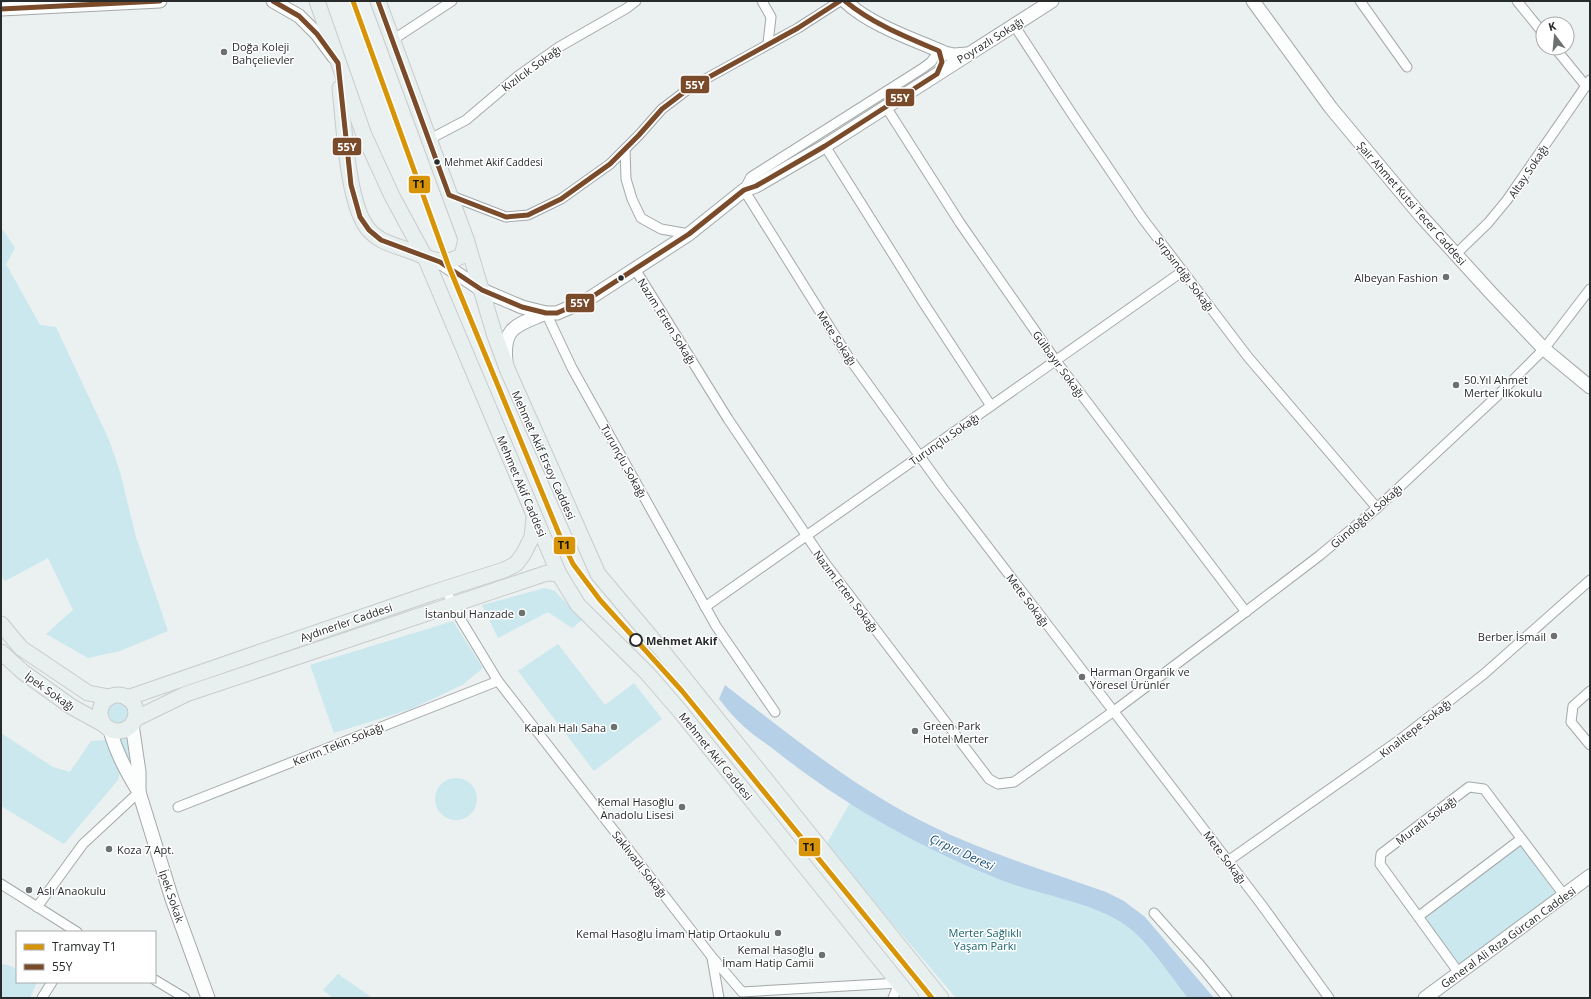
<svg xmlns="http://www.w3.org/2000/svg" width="1591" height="999" font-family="'Open Sans',sans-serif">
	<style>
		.green { fill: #cae8ed }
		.water { fill: #b6d0e7 }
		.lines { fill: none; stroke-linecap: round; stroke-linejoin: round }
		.street-casing { stroke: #a5a8a9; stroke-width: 11 }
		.secondary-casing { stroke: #a5a8a9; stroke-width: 15 }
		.primary-casing { stroke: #c9cbcc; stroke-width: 17 }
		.street { stroke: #fcfdfd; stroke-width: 9 }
		.secondary { stroke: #fcfdfd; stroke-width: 13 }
		.primary { stroke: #e7f0ee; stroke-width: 15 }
		.bus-1-casing { stroke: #fff; stroke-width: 8 }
		.bus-1 { stroke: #7a4b2a; stroke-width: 5 }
		.tram-1-casing { stroke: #fff; stroke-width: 8 }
		.tram-1 { stroke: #d89407; stroke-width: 5 }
		.poi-dot { fill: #6c7071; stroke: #fff; stroke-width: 1.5 }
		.bus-dot { fill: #282b2c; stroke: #fff; stroke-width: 1.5 }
		.stop-dot { fill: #fff; stroke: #282b2c; stroke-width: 2 }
		.labels { text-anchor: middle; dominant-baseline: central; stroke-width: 3; stroke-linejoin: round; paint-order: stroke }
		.bus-label { font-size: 10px; fill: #282b2c; stroke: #fff; text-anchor: start }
		.street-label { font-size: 11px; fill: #282b2c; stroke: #fff }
		.poi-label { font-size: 11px; fill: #282b2c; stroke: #fff; text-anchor: end }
		.stop-label { font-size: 11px; font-weight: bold; fill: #282b2c; stroke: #fff; text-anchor: start }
		.park-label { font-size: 11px; fill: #17636b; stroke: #fff }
		.water-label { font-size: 12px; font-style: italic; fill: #154b74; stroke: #fff }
		.line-badge { stroke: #fff; stroke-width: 1.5 }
		.badge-label { font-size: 11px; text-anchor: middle; font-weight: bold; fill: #fff }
		.pale-badge-label { font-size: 11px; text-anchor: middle; font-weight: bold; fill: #111 }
	</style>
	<rect width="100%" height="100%" fill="#ebf0f1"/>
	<g class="green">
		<path d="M1,227L15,248L6,264L40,325L56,327L109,440L120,472L136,537L168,631L120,651L88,658L46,634L73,610L48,558L5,581L1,575Z"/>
		<path d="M545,588L555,591L582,620L572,628L548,612L498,638L482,605Z"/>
		<path d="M453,621L483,668L462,685L411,709L334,733L310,665Z"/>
		<path d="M558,644L605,705L634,683L662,719L594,771L518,671Z"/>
		<circle cx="118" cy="713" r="10"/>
		<path d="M1,733L53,767L70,772L91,741L106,740L120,772L118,780L64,844L1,806Z"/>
		<path d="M129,737V760L120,738Z"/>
		<circle cx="456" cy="799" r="21"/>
		<path d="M850,803L891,827L946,855L1101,912C1110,917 1120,921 1128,927C1151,947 1169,974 1188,998H956L882,911L827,843Z"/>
		<path d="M1520,845L1556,894L1460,965L1424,917Z"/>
		<path d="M1,964L8,965L17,969V982H37L30,998H1Z"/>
		<path d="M338,974L371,997L333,998L323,990Z"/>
	</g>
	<path class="water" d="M725,685C778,726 830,768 887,802C955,843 1032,866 1106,892L1124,901L1145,917L1214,998H1188C1171,977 1147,940 1125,925C1092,902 1039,895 1001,880C923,849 847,807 781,755C766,743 749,733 736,719C730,713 724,705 719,699Z"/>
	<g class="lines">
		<defs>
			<g id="street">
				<path d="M762,1L771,17L768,43"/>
				<path d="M1360,1L1407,67"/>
				<path d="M1517,1L1543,33"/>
				<path d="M1014,25L1072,114L1143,219L1248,357L1377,508"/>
				<path d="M391,41L452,1"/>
				<path d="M1555,48L1586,86"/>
				<path d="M939,51L931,62L923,68L751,177L744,190L849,358L942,487L1261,904L1329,998"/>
				<path d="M886,107L960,223L1056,361L1246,612"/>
				<path d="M430,139L466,120L518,76L559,47L627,8L636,1"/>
				<path d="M825,146L923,302L991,406"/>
				<path d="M625,149L626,179L632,199L641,218L661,229L689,234"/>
				<path d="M449,195L506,217L528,215L561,199L610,164L639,135L662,109L691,87L798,28L840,1"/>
				<path d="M1456,254L1488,223L1507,200L1590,80"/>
				<path d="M635,269L728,419L825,563L989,779L998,784L1014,782L1114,711L1227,626L1319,556L1377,508L1495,398L1544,349L1590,289"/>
				<path d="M546,313L572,368L716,626L775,712"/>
				<path d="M446,588L452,605L498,681L712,957L742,992L899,983L893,998"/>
				<path d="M705,607L1183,271"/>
				<path d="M1590,691L1573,706L1571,722L1590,745"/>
				<path d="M178,807L498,681"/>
				<path d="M1228,861L1398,741L1484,674L1590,580"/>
				<path d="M1,884L77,932"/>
				<path d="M37,907L83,844L139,792"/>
				<path d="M1154,913L1201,966L1227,998"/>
				<path d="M1419,916L1521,839"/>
				<path d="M712,958L719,998"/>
				<path d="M1459,973L1380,864L1381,854L1469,787L1484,789L1564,895"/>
				<path d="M155,980L185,998"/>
				<path d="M42,998L52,982"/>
			</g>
			<g id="secondary">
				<path d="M273,1L299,16L317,34L334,57"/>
				<path d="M845,1C870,25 913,39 945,53L954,55L967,54"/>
				<path d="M1253,1L1331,108L1421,216L1491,293L1544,349L1590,387"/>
				<path d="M1,9L160,1"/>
				<path d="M440,262L482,290L522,307L546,313H557L587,300L689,234L744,190L756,186L825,146L1052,1"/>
				<path d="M506,362C502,326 518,325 546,313"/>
				<path d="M132,724L139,772V792"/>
				<path d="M110,730C116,752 127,773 139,792L172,899L208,998"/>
				<path d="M1425,998L1590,876"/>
			</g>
			<g id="primary">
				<path d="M317,1L364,135L392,196L425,257L559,574L578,605L647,673L679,710L911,998"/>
				<path d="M378,1L466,239L495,336L508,371L598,574L660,648L941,998"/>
				<path d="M340,88C344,122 347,206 369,230C380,243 398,246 413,252C431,259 442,266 462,256L466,239"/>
				<path d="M1,624L21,648L88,693L109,697"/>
				<path d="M1,652L23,672L72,707L103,724"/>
				<circle cx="118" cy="713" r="18"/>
				<path d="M127,698L432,593L504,570L516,564L524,553L532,537L534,517"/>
				<path d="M135,719L186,694L547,573L559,574"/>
			</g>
		</defs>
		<use href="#street" class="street-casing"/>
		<use href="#secondary" class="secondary-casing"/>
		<use href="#primary" class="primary-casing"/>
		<use href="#street" class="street"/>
		<use href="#secondary" class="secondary"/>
		<use href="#primary" class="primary"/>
		<defs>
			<g id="bus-1">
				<path d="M273,1L299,16L317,34L338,63L351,185L360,217L369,230L381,240L440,262L482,290L522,307L546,313H557L587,300L689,234L744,190L756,186L825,146L937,74L942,62L939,51C906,37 873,24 845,1"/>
				<path d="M378,1L449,195L506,217L528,215L561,199L610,164L639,135L662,109L691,87L798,28L840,1"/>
				<path d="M1,9L160,1"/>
			</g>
		</defs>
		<use href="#bus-1" class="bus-1-casing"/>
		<use href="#bus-1" class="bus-1"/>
		<defs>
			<path id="tram-1" d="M353,1L449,267L562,541L573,564L600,600L682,691L932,998"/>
		</defs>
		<use href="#tram-1" class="tram-1-casing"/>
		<use href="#tram-1" class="tram-1"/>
	</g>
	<g class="poi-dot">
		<circle cx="224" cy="52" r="4"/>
		<circle cx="1446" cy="277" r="4"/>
		<circle cx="1456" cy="385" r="4"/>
		<circle cx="522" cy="613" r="4"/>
		<circle cx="1554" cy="636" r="4"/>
		<circle cx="1082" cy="677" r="4"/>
		<circle cx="614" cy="727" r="4"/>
		<circle cx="915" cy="731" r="4"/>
		<circle cx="682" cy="807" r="4"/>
		<circle cx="109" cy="849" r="4"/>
		<circle cx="29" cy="890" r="4"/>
		<circle cx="778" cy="933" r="4"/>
		<circle cx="822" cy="955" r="4"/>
	</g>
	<g class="bus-dot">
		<circle cx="437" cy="162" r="3.5"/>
		<circle cx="621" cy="278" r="3.5"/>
	</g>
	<circle class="stop-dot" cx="636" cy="640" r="6"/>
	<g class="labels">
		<g class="bus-label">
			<text x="444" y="162">Mehmet Akif Caddesi</text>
		</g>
		<g class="street-label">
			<text transform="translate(990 40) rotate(-32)">Poyrazlı Sokağı</text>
			<text transform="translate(531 68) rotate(-36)">Kızılcık Sokağı</text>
			<text transform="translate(1528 171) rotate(-56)">Altay Sokağı</text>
			<text transform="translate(1412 203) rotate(49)">Şair Ahmet Kutsi Tecer Caddesi</text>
			<text transform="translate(1185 274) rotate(53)">Sırpsındığı Sokağı</text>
			<text transform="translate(667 321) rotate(58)">Nazım Erten Sokağı</text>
			<text transform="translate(837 338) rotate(57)">Mete Sokağı</text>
			<text transform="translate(1059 364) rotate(54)">Gülbayır Sokağı</text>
			<text transform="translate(944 439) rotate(-35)">Turunçlu Sokağı</text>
			<text transform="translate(544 455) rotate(66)">Mehmet Akif Ersoy Caddesi</text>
			<text transform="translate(624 461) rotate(61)">Turunçlu Sokağı</text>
			<text transform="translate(522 486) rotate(67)">Mehmet Akif Caddesi</text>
			<text transform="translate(1366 516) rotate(-41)">Gündoğdu Sokağı</text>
			<text transform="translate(846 591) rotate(53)">Nazım Erten Sokağı</text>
			<text transform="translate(1028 600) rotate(53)">Mete Sokağı</text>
			<text transform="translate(346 622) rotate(-19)">Aydınerler Caddesi</text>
			<text transform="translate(50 691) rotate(35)">İpek Sokağı</text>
			<text transform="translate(1415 728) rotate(-38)">Kınalıtepe Sokağı</text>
			<text transform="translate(338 744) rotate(-22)">Kerim Tekin Sokağı</text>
			<text transform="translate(716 756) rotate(51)">Mehmet Akif Caddesi</text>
			<text transform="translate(1426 820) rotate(-37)">Muratlı Sokağı</text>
			<text transform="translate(1225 857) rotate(53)">Mete Sokağı</text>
			<text transform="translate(640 864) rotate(52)">Saklıvadi Sokağı</text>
			<text transform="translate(172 896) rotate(71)">İpek Sokak</text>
			<text transform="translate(1508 937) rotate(-36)">General Ali Rıza Gürcan Caddesi</text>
		</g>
		<g class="poi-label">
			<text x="232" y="46" text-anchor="start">Doğa Koleji<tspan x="232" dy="13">Bahçelievler</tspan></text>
			<text x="1438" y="277">Albeyan Fashion</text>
			<text x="1464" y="379" text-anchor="start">50.Yıl Ahmet<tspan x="1464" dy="13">Merter İlkokulu</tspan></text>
			<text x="514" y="613">İstanbul Hanzade</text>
			<text x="1546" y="636">Berber İsmail</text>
			<text x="1090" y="671" text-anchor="start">Harman Organik ve<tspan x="1090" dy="13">Yöresel Ürünler</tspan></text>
			<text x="923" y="725" text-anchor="start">Green Park<tspan x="923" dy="13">Hotel Merter</tspan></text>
			<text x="606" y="727">Kapalı Halı Saha</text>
			<text x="674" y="801">Kemal Hasoğlu<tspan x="674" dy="13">Anadolu Lisesi</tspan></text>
			<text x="117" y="849" text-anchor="start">Koza 7 Apt.</text>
			<text x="37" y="890" text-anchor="start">Aslı Anaokulu</text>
			<text x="770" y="933">Kemal Hasoğlu İmam Hatip Ortaokulu</text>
			<text x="814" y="949">Kemal Hasoğlu<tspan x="814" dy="13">İmam Hatip Camii</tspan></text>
		</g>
		<g class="stop-label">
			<text x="646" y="640">Mehmet Akif</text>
		</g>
		<g class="park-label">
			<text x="985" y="932">Merter Sağlıklı<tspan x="985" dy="13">Yaşam Parkı</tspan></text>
		</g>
		<g class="water-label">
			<text transform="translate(962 852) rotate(25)">Çırpıcı Deresi</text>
		</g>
	</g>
	<g class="line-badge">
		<rect x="680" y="75" width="30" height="19" rx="4" fill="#7a4b2a"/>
		<rect x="885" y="88" width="30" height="19" rx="4" fill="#7a4b2a"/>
		<rect x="332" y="137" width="30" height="19" rx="4" fill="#7a4b2a"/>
		<rect x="408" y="175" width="23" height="19" rx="4" fill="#d89407"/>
		<rect x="565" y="293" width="30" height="20" rx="4" fill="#7a4b2a"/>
		<rect x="553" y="536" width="23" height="19" rx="4" fill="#d89407"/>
		<rect x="798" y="837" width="23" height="20" rx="4" fill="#d89407"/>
	</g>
	<g class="badge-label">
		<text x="695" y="89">55Y</text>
		<text x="900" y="102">55Y</text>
		<text x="347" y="151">55Y</text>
		<text x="580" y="307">55Y</text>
	</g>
	<g class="pale-badge-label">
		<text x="419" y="188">T1</text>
		<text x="564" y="549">T1</text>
		<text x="809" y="851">T1</text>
	</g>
	<rect width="1591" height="999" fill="none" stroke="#282b2c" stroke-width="4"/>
	<rect x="16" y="931" width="140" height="52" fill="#ffffff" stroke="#a9aaab"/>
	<rect x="24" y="944" width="20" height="6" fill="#d89407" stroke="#a9aaab"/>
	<text x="52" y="951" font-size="12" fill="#282b2c">Tramvay T1</text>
	<rect x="24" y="964" width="20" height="6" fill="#7a4b2a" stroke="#a9aaab"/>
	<text x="52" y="971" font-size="12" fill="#282b2c">55Y</text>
	<g transform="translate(1555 36) rotate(344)"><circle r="19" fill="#ffffff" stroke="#a9aaab"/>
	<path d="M0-3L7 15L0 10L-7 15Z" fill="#6c7071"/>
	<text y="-6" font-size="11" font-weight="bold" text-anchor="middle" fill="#282b2c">K</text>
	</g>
</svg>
